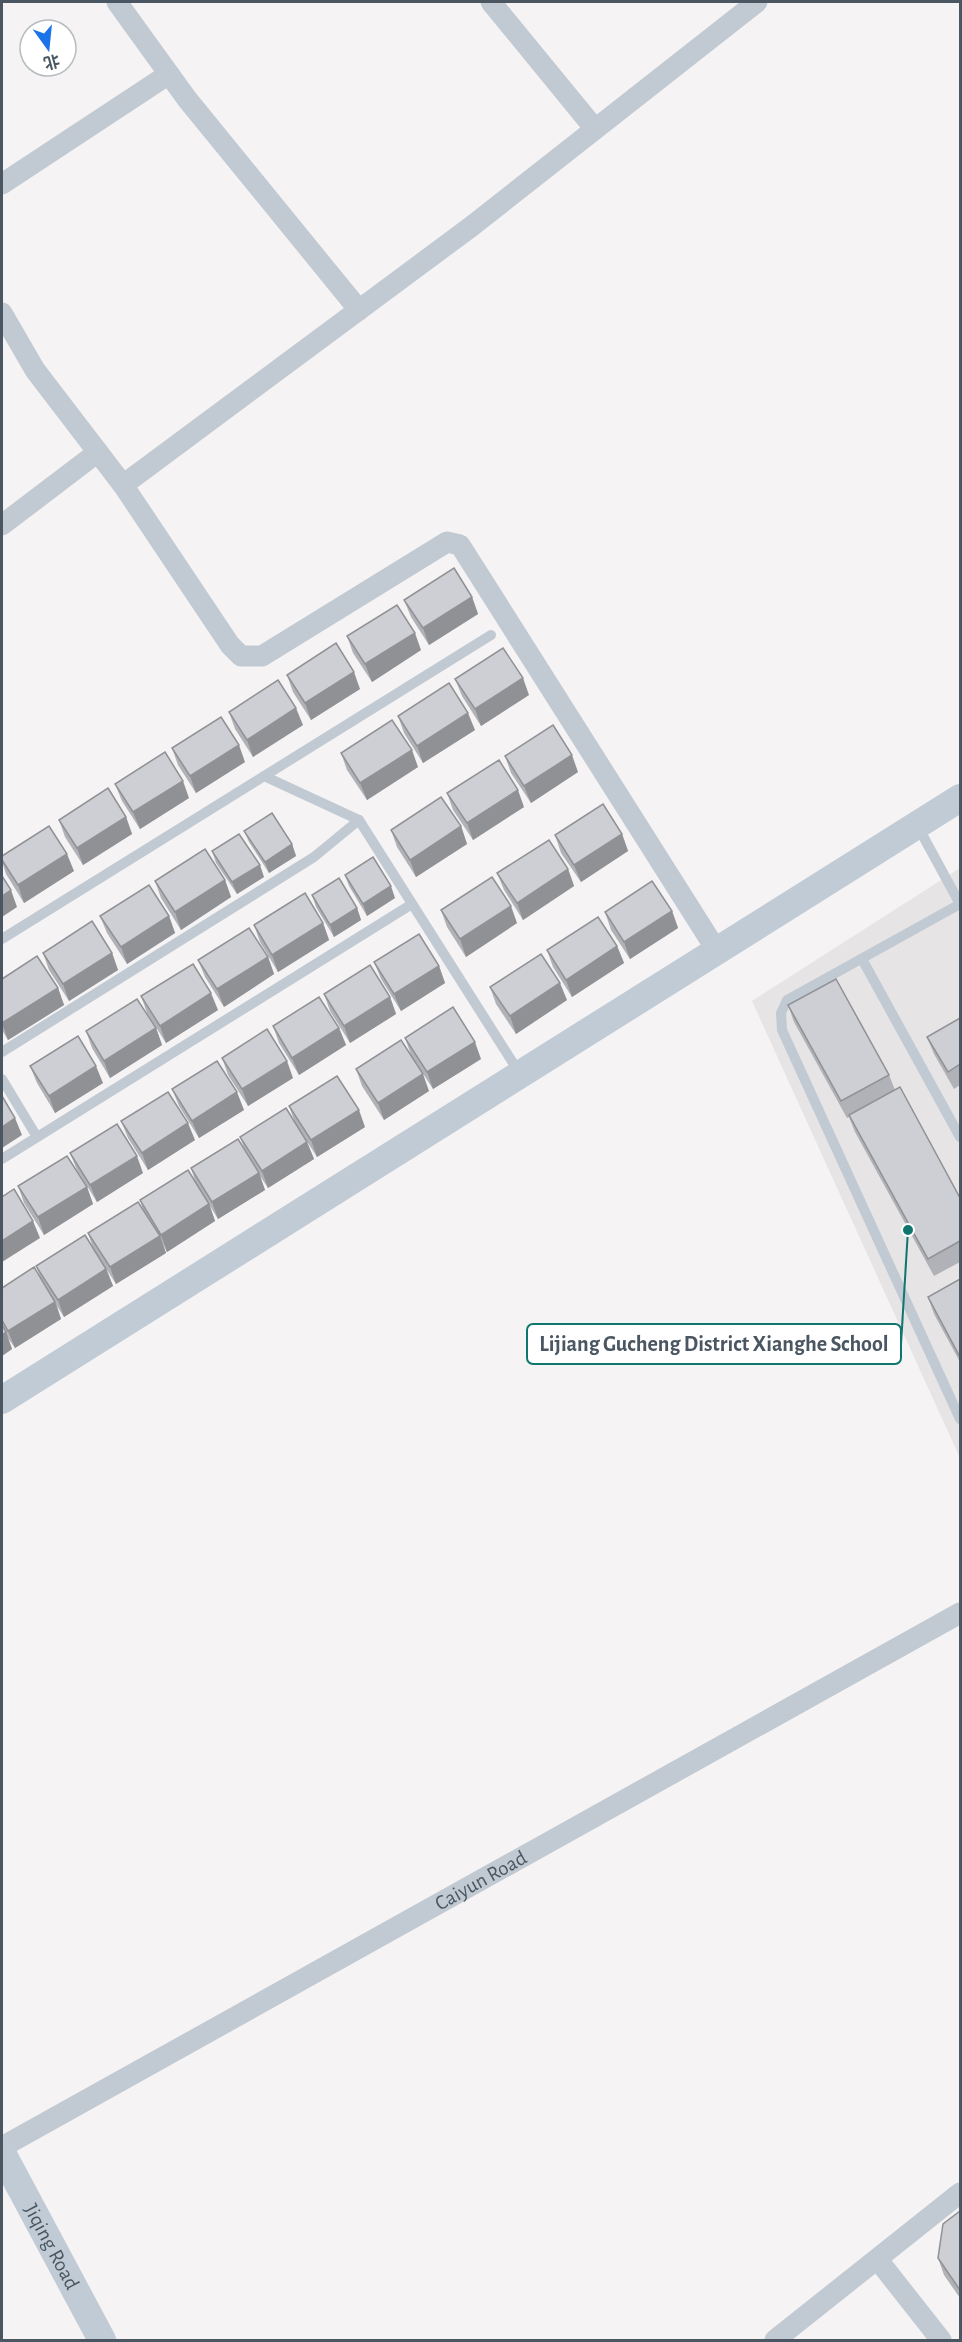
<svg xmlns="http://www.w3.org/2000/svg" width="962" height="2342" font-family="'Alegreya Sans','Noto Sans SC',sans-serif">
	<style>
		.education { fill: #e6e4e5 }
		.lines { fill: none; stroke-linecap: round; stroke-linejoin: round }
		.lane { stroke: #c1cad2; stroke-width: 10 }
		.street { stroke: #c1cad2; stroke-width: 21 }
		.secondary { stroke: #c1cbd6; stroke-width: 28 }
		.wall { fill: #b0b2b7 }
		.shaded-wall { fill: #909195 }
		.building { fill: #cdcfd5; stroke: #909195; stroke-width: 1.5 }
		.labels { text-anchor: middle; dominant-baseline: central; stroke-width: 6; stroke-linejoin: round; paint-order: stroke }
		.street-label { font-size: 21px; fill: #4a5661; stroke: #fff }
		.leader { fill: none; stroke: #0f766e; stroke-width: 2 }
		.callout-dot { fill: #0f766e; stroke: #fff; stroke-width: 2 }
		.callout { fill: #fff; stroke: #0f766e; stroke-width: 2 }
		.callout-label { font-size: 22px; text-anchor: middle; font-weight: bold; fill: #4a5661 }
	</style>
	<rect width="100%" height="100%" fill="#f5f3f3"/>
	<path class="education" d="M960,868V1458L752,1001Z"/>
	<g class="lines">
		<g class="lane">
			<path d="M264,776L359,820L520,1074"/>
			<path d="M917,825L960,904"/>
			<path d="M960,904L787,1000L781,1013L782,1030L960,1419"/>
			<path d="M2,939L491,635"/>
			<path d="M862,959L960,1137"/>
			<path d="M2,1052L314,857L359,820"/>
			<path d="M2,1079L37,1137"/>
			<path d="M2,1159L412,904"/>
		</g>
		<g class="street">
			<path d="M117,2L187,99L359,310"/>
			<path d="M491,2L595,129"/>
			<path d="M2,184L169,74"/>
			<path d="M2,313L35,370L123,485L230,645L241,656H262L447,542L460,545L717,951"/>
			<path d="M123,485L472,226L757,2"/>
			<path d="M2,525L98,452"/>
			<path id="s1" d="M2,2147L960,1613"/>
			<path d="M878,2260L941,2340"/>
			<path d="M775,2340L960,2193"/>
		</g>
		<g class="secondary">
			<path d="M2,1400L960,798"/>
			<path id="s2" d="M2,2153L102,2340"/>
		</g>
	</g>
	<g class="wall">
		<path d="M472,597L478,614L429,645L411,617L404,600Z"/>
		<path d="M347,636L421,650L372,682L353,653Z"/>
		<path d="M287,675L360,689L311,720L293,692Z"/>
		<path d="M455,679L529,695L481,726L462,696Z"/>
		<path d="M229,712L303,725L253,757L235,729Z"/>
		<path d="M398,716L475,730L423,763L404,733Z"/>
		<path d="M172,748L245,762L196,793L178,765Z"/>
		<path d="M341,753L418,767L367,800L347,770Z"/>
		<path d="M505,756L578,772L531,803L511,773Z"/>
		<path d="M115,784L189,798L140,829L122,801Z"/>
		<path d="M447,793L524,807L473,840L453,810Z"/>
		<path d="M126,817L132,834L83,865L65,837L59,820Z"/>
		<path d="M461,826L467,844L416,877L397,847L391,830Z"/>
		<path d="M244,831L292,844L296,856L269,873L249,842Z"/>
		<path d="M622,834L628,851L581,882L561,853L555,835Z"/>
		<path d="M212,851L264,877L237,894L216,863Z"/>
		<path d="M2,856L74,871L24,903L6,874L2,861Z"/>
		<path d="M568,869L574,886L523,920L504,890L497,873Z"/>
		<path d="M345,875L395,898L367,916L349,886Z"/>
		<path d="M225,880L231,897L181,930L161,898L155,881Z"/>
		<path d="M312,895L357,908L361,920L334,937L316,907Z"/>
		<path d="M441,910L517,923L466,957L447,927Z"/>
		<path d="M672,911L678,928L630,959L611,930L605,912Z"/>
		<path d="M100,916H169L175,933L127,964L107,933Z"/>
		<path d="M323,923L329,940L278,972L260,942L254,925Z"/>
		<path d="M617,946L624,963L572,997L553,967L547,950Z"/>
		<path d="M43,953H112L118,970L69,1001L49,970Z"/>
		<path d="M268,957L274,974L224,1007L205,977L198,960Z"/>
		<path d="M374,962L439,966L445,983L401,1011L381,979Z"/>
		<path d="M2,979L58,988L64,1005L8,1040L2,1030Z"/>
		<path d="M490,987L567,1000L516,1034L496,1004Z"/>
		<path d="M324,994L390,997L396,1014L350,1043L330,1011Z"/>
		<path d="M141,996L218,1010L166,1043L147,1013Z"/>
		<path d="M788,1005L889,1075L895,1090L960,1198V1262L934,1276L855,1132L849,1117L847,1118L794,1022Z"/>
		<path d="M960,1018V1085L954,1089L934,1054L927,1037Z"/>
		<path d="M273,1026L339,1028L346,1045L299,1075L279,1043Z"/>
		<path d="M156,1028L162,1045L110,1078L92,1048L86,1031Z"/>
		<path d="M405,1038L481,1059L433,1089L411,1055Z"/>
		<path d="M222,1058L293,1078L248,1106L228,1075Z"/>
		<path d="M30,1066L103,1083L55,1113L37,1083Z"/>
		<path d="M356,1069L429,1091L384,1120L362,1086Z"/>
		<path d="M172,1089L244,1110L199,1138L179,1106Z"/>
		<path d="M289,1106L365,1127L317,1157L295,1123Z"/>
		<path d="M121,1121L195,1140L148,1170L128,1138Z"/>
		<path d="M240,1137L307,1142L314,1159L268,1188L260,1176L265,1190L218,1219L210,1206L215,1221L167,1252L163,1244L166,1253L116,1284L107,1270L113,1286L64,1317L57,1306L61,1319L15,1348L8,1338L12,1349L2,1356V1288L41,1279L36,1266L93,1248L88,1233L143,1210L140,1200L196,1184L191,1168L245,1151Z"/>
		<path d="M70,1153L143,1173L97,1202L77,1170Z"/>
		<path d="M18,1186L87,1187L93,1204L44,1235L24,1203Z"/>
		<path d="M960,1279V1362L934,1314L928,1297Z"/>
		<path d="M960,2211V2298L944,2275L938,2258Z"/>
	</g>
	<g class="shaded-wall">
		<path d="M472,597L478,614L429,645L423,628Z"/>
		<path d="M415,633L421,650L372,682L365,664Z"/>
		<path d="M354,672L360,689L311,720L305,703Z"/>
		<path d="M523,678L529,695L481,726L475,709Z"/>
		<path d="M296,708L303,725L253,757L247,740Z"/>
		<path d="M468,713L475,730L423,763L417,746Z"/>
		<path d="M239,745L245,762L196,793L190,776Z"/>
		<path d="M412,750L418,767L367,800L360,783Z"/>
		<path d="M572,755L578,772L531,803L524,786Z"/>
		<path d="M183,781L189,798L140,829L133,812Z"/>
		<path d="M518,790L524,807L473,840L467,823Z"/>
		<path d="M126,817L132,834L83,865L77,848Z"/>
		<path d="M461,826L467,844L416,877L410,860Z"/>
		<path d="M622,834L628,851L581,882L574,865Z"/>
		<path d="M292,844L296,856L269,873L265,862Z"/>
		<path d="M67,854L74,871L24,903L18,885Z"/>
		<path d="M260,865L264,877L237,894L232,882Z"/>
		<path d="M568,869L574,886L523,920L517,903Z"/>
		<path d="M225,880L231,897L181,930L175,912Z"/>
		<path d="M391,886L395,898L367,916L363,904Z"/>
		<path d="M11,890L17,907L2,917V896Z"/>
		<path d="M511,906L517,923L466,957L460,939Z"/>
		<path d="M357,908L361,920L334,937L330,925Z"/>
		<path d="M672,911L678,928L630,959L624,942Z"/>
		<path d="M169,916L175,933L127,964L121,947Z"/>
		<path d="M323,923L329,940L278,972L272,955Z"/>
		<path d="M617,946L624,963L572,997L566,980Z"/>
		<path d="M112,953L118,970L69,1001L63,984Z"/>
		<path d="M268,957L274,974L224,1007L217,989Z"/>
		<path d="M439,966L445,983L401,1011L394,994Z"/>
		<path d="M560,983L567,1000L516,1034L510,1016Z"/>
		<path d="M58,988L64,1005L8,1040L2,1023Z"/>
		<path d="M211,993L218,1010L166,1043L160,1026Z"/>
		<path d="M390,997L396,1014L350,1043L344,1026Z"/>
		<path d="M156,1028L162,1045L110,1078L104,1061Z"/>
		<path d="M339,1028L346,1045L299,1075L292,1058Z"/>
		<path d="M475,1042L481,1059L433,1089L427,1072Z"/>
		<path d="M287,1061L293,1078L248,1106L242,1089Z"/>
		<path d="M96,1066L103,1083L55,1113L49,1096Z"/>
		<path d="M423,1074L429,1091L384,1120L378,1103Z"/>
		<path d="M237,1092L244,1110L199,1138L192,1121Z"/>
		<path d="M359,1110L365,1127L317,1157L311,1140Z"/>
		<path d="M15,1118L22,1135L2,1148V1127Z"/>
		<path d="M188,1123L195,1140L148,1170L142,1153Z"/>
		<path d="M307,1142L314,1159L268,1188L262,1171Z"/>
		<path d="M137,1156L143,1173L97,1202L90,1185Z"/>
		<path d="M259,1173L265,1190L218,1219L212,1202Z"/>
		<path d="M87,1187L93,1204L44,1235L38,1217Z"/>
		<path d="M209,1204L215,1221L167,1252L161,1235Z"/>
		<path d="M33,1221L40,1238L2,1262V1241Z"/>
		<path d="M160,1236L166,1253L116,1284L110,1267Z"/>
		<path d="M106,1269L113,1286L64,1317L58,1300Z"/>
		<path d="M55,1302L61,1319L15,1348L8,1331Z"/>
		<path d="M6,1332L12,1349L2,1356V1335Z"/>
	</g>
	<g class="building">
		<path d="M454,568L472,597L423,628L404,600Z"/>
		<path d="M397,605L415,633L365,664L347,636Z"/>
		<path d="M336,643L354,672L305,703L287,675Z"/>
		<path d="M503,648L523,678L475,709L455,679Z"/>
		<path d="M278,680L296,708L247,740L229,712Z"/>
		<path d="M449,683L468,713L417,746L398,716Z"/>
		<path d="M221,717L239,745L190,776L172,748Z"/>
		<path d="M392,720L412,750L360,783L341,753Z"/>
		<path d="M553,725L572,755L524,786L505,756Z"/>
		<path d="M165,752L183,781L133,812L115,784Z"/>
		<path d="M499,760L518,790L467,823L447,793Z"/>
		<path d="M108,788L126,817L77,848L59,820Z"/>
		<path d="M441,797L461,826L410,860L391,830Z"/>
		<path d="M603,804L622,834L574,865L555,835Z"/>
		<path d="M272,813L292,844L265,862L244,831Z"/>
		<path d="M49,826L67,854L18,885L2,860V856Z"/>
		<path d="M239,834L260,865L232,882L212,851Z"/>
		<path d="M549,840L568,869L517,903L497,873Z"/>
		<path d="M205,849L225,880L175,912L155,881Z"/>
		<path d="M373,857L391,886L363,904L345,875Z"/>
		<path d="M2,876L11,890L2,896Z"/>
		<path d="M492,877L511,906L460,939L441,910Z"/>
		<path d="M339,878L357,908L330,925L312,895Z"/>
		<path d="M652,881L672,911L624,942L605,912Z"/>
		<path d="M149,885L169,916L121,947L100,916Z"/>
		<path d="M305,893L323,923L272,955L254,925Z"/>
		<path d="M598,917L617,946L566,980L547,950Z"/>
		<path d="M92,921L112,953L63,984L43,953Z"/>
		<path d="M249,928L268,957L217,989L198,960Z"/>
		<path d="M419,934L439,966L394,994L374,962Z"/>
		<path d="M541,954L560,983L510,1016L490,987Z"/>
		<path d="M37,956L58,988L2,1023V979Z"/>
		<path d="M193,964L211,993L160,1026L141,996Z"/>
		<path d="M370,965L390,997L344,1026L324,994Z"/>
		<path d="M836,979L889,1075L841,1101L788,1005Z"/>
		<path d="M319,997L339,1028L292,1058L273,1026Z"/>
		<path d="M137,999L156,1028L104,1061L86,1031Z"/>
		<path d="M453,1007L475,1042L427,1072L405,1038Z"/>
		<path d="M960,1018V1064L948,1072L927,1037Z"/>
		<path d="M267,1029L287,1061L242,1089L222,1058Z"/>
		<path d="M78,1036L96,1066L49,1096L30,1066Z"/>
		<path d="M401,1040L423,1074L378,1103L356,1069Z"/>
		<path d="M217,1061L237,1092L192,1121L172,1089Z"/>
		<path d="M337,1076L359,1110L311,1140L289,1106Z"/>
		<path d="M900,1087L960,1198V1241L928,1259L849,1115Z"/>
		<path d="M168,1092L188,1123L142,1153L121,1121Z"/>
		<path d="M2,1096L15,1118L2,1127Z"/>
		<path d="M286,1108L307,1142L262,1171L240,1137Z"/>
		<path d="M117,1124L137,1156L90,1185L70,1153Z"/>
		<path d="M238,1139L259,1173L212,1202L191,1168Z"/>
		<path d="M67,1156L87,1187L38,1217L18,1186Z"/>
		<path d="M188,1170L209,1204L161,1235L140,1200Z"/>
		<path d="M14,1189L33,1221L2,1241V1197Z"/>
		<path d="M138,1202L160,1236L110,1267L88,1233Z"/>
		<path d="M85,1235L106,1269L58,1300L36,1266Z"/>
		<path d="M34,1267L55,1302L8,1331L2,1320V1288Z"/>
		<path d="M960,1279V1357L928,1297Z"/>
		<path d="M2,1325L6,1332L2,1335Z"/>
		<path d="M960,2211V2290L938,2258L943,2224Z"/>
	</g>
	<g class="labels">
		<g class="street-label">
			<text stroke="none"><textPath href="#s1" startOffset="548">Caiyun Road</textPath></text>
			<text stroke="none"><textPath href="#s2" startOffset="106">Jiqing Road</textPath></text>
		</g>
	</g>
	<path class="leader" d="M908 1230L901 1344"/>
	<circle class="callout-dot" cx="908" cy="1230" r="6"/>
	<rect class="callout" x="527" y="1324" width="374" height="40" rx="6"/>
	<g class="callout-label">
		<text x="714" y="1351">Lijiang Gucheng District Xianghe School</text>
	</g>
	<rect width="962" height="2342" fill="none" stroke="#4a5661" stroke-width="6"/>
	<g transform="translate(48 48) rotate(165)"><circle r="28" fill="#ffffff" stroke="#b7bbc0" stroke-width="1.5"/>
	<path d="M0-4.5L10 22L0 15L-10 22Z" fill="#1a73e8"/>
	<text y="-9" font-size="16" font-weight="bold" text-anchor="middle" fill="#4a5661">北</text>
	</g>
</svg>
